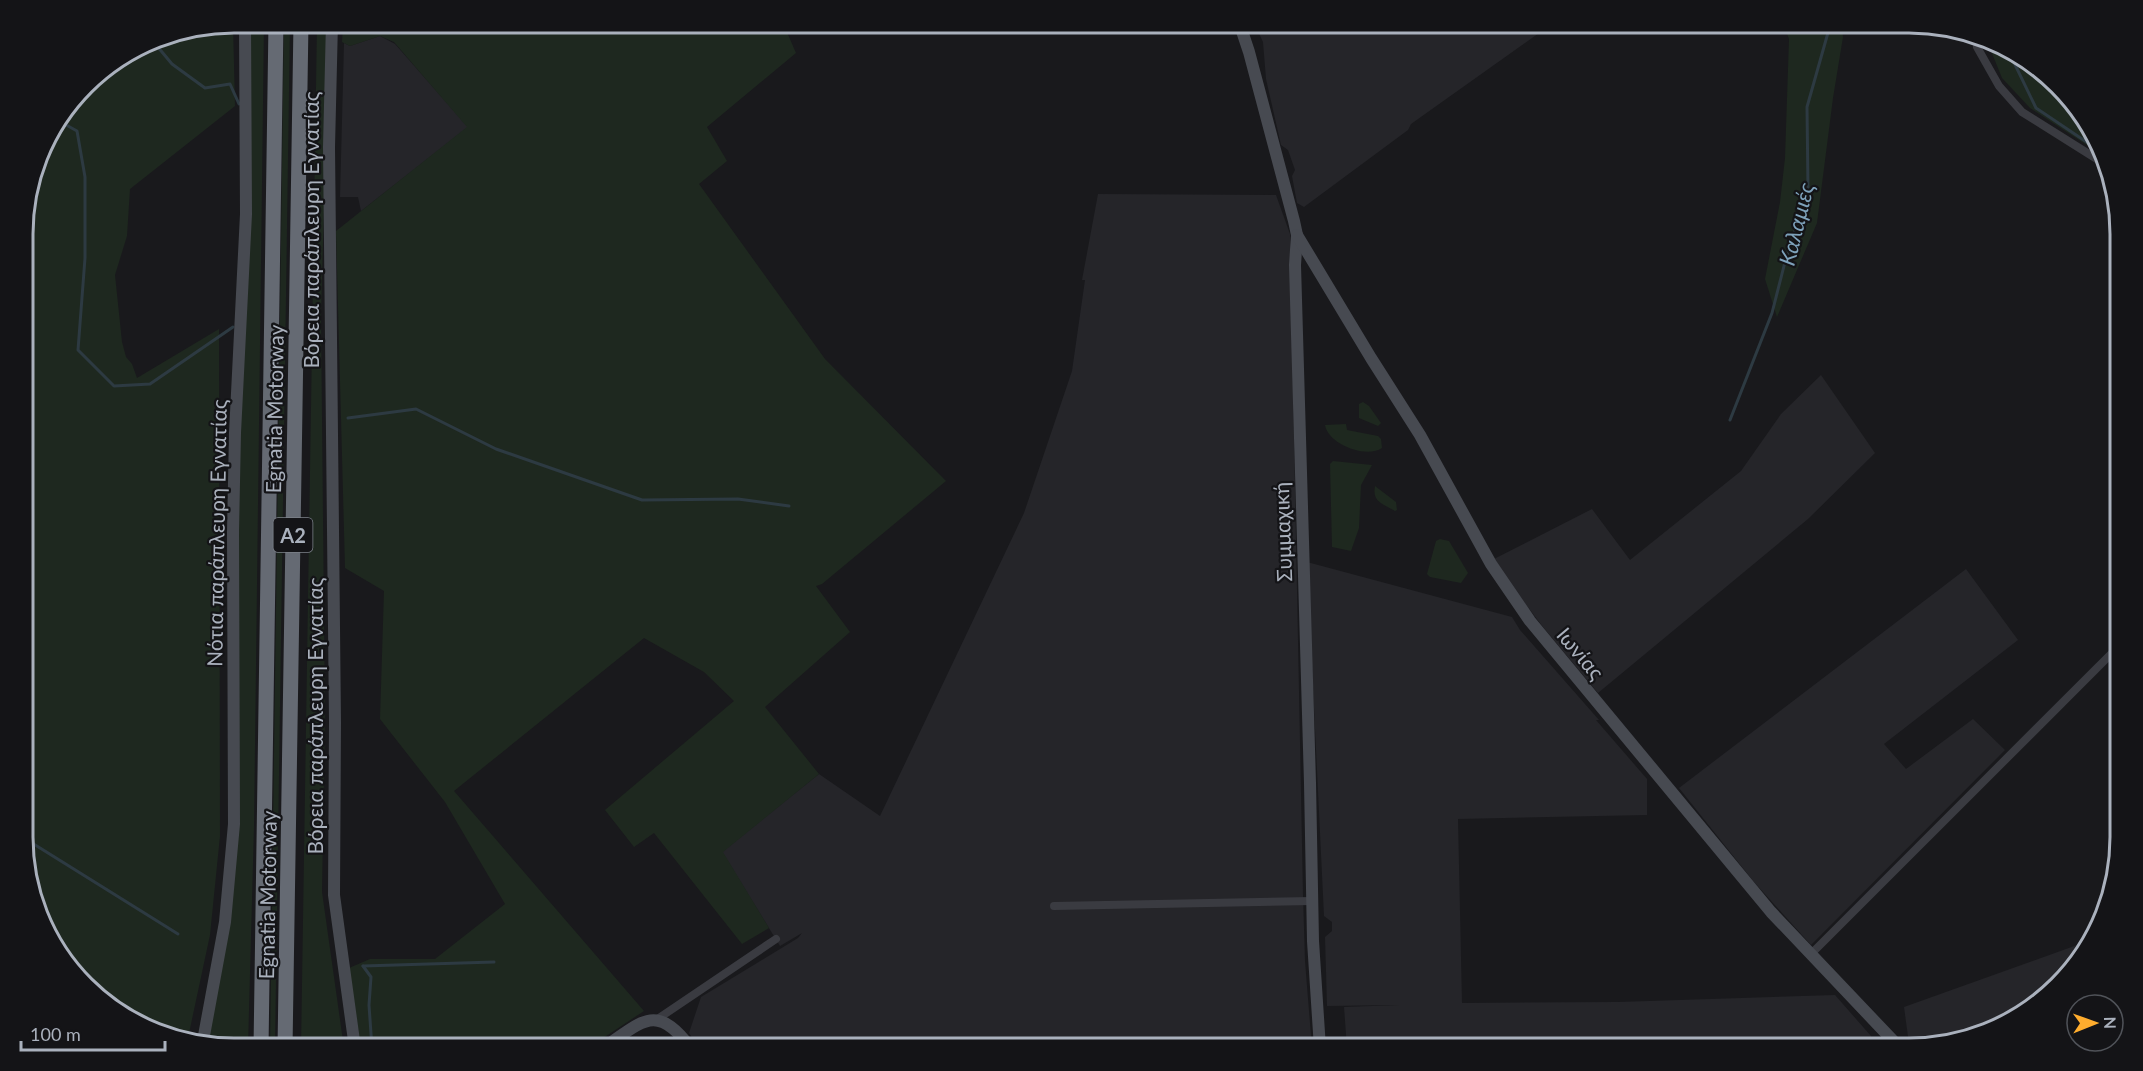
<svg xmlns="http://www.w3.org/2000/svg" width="2143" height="1071" font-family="Lato,sans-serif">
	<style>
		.built { fill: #252529 }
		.green { fill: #1e281f }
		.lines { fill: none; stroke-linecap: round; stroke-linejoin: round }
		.stream { stroke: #2d3a42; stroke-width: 3 }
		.street { stroke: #3a3b41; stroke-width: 8 }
		.secondary { stroke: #474a51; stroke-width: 12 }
		.highway { stroke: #656a73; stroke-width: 15 }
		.labels { text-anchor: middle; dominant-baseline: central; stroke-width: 4.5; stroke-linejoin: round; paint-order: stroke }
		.shield { fill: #141417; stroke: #7d828b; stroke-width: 1.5 }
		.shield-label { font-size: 20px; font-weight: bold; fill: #aab1bd }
		.street-label { font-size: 21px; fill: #aab1bd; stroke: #141417 }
		.water-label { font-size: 22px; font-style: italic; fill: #7ea2bb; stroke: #141417 }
		.rim { fill: none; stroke: #aab1bd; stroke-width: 3 }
	</style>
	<rect width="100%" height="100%" fill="#19191c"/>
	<g class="built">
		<path d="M1254,23H1553L1411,124L1408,130L1304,207L1297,203L1292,176L1295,170L1288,150L1281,145L1266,79L1263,42Z"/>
		<path d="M380,36L395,44L468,127L361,211L358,197H340L344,43L350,46Z"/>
		<path d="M1098,194L1276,195L1290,234L1303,895L1305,961L1312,1048H699L689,1033L701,997L798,938L802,933L780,946L722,852L819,774L880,816L1024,513L1072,371L1085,280H1082Z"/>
		<path d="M1821,375L1875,453L1808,519L1598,693L1543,627L1492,560L1592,509L1630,560L1741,471L1781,414Z"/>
		<path d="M1307,562L1512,617L1520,630L1599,720H1596L1647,779V815L1458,819L1462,1003L1618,1002L1835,995L1871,1036V1048H1347L1344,1007L1399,1005L1327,1006L1325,937L1332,931V922L1324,916Z"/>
		<path d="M1966,569L2018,640L1884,744L1906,769L1973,719L2005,750L1811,945L1754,882L1679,788Z"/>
		<path d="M2091,940L2027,1013L1922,1048H1912L1909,1044L1904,1007Z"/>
	</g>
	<g class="green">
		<path d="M290,22L275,1048H270L284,23Z"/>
		<path d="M329,22L321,315L325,719L322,892L344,1048H301L317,23Z"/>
		<path d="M429,22L446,25L458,22L783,23L796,53L707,127L727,161L699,184L825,359L946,481L822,584L816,586L850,632L765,707L819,774L723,852L769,928L742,944L654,833L634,847L605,810L734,701L704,672L644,638L454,791L644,1011L588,1048H361L349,968L370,959H435L505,904L445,802L380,719L384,591L345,568L336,231L467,127L394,42L380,36L350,46L342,42L343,23Z"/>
		<path d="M233,23L235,106L130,189L127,236L115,275L122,342L126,357L132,364L137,378L219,329L220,836L210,935L188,1038L141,1027L66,965L24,865L23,220L44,140L94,75L153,38Z"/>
		<path d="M248,23H264L254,826L248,1048H234L206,1042L238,796L239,421Z"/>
		<path d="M1783,23H1842L1843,37L1833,98L1817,223L1777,317L1765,279L1780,202L1785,158L1789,39Z"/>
		<path d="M1987,41L2002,44L2077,106L2096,151L2030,108L2002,78Z"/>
		<path d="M1363,402L1369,406L1381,423L1378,426L1359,418V404Z"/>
		<path d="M1346,424L1347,430L1378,436L1381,439L1382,448C1366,459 1328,444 1325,425Z"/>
		<path d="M1333,461L1372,465L1361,485L1359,528L1351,551L1332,547L1330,464Z"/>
		<path d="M1375,486L1396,502L1397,510L1395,511C1382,503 1372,502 1375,486Z"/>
		<path d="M1440,539L1449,541L1468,573L1461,583L1430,577L1427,574L1436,541Z"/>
	</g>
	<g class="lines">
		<g class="stream">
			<path d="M152,40L172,64L205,88L230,84L239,104"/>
			<path d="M2007,48L2036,108L2094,147"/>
			<path d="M59,121L77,131L85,177V258L78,350L114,386L150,384L233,327"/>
			<path d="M348,418L416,409L496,449L642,500L738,499L789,506"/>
			<path d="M1730,420L1772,313L1785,262L1808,189L1807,107L1831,22"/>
			<path d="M24,838L178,934"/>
			<path d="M363,966L494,962"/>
			<path d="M363,966L371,977L369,1005L372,1048"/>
		</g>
		<g class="street">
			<path d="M1977,47L1999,86L2022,112L2100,161"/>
			<path d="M1054,906L1312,901"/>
			<path d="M1811,954L2120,645"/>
			<path d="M656,1020L776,939"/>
		</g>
		<g class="secondary">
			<path d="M332,22L329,147L335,722L334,895L355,1048"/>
			<path d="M1239,22L1249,52L1294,221L1297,235L1295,265L1310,783L1313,941L1320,1048"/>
			<path d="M1297,235L1371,358L1420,435L1491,564L1530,621L1771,912L1900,1048"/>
			<path d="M203,1041L225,922L234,824L233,532L235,433L246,214L245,22"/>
			<path d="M603,1048C643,1021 656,1002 691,1048"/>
		</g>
		<g class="highway">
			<path d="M261,1048L276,22"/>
			<path d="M285,1048L301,22"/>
		</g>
	</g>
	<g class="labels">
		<rect class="shield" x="273.5" y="518" width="39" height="34" rx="4.5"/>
		<g class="shield-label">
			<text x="293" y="535">Α2</text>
		</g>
		<g class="street-label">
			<text transform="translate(310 230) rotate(-90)">Βόρεια παράπλευρη Εγνατίας</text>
			<text transform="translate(274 409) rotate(-89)">Egnatia Motorway</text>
			<text transform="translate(1282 532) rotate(-92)">Συμμαχική</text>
			<text transform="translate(216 533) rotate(-89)">Νότια παράπλευρη Εγνατίας</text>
			<text transform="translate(1581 653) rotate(50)">Ιωνίας</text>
			<text transform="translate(314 716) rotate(-90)">Βόρεια παράπλευρη Εγνατίας</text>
			<text transform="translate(267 895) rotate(-89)">Egnatia Motorway</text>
		</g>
		<g class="water-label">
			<text transform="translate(1796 224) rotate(-76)">Καλαμιές</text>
		</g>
	</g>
	<path d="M0 0H2143V1071H0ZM234 33H1909A201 201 0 0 1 2110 234V837A201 201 0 0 1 1909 1038H234A201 201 0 0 1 33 837V234A201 201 0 0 1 234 33Z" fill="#141417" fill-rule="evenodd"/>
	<path class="rim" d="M234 33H1909A201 201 0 0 1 2110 234V837A201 201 0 0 1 1909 1038H234A201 201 0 0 1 33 837V234A201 201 0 0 1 234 33Z"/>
	<g transform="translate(2095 1023) rotate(89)"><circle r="28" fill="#141417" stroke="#505359" stroke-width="1.5"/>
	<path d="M0-4.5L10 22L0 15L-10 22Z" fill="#ffad2e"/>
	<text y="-9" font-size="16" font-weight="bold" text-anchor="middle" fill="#aab1bd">N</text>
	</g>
	<path d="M21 1041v9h144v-9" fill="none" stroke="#aab1bd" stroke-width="3"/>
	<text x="30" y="1041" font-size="18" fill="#aab1bd" stroke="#141417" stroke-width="4.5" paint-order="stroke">100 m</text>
</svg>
